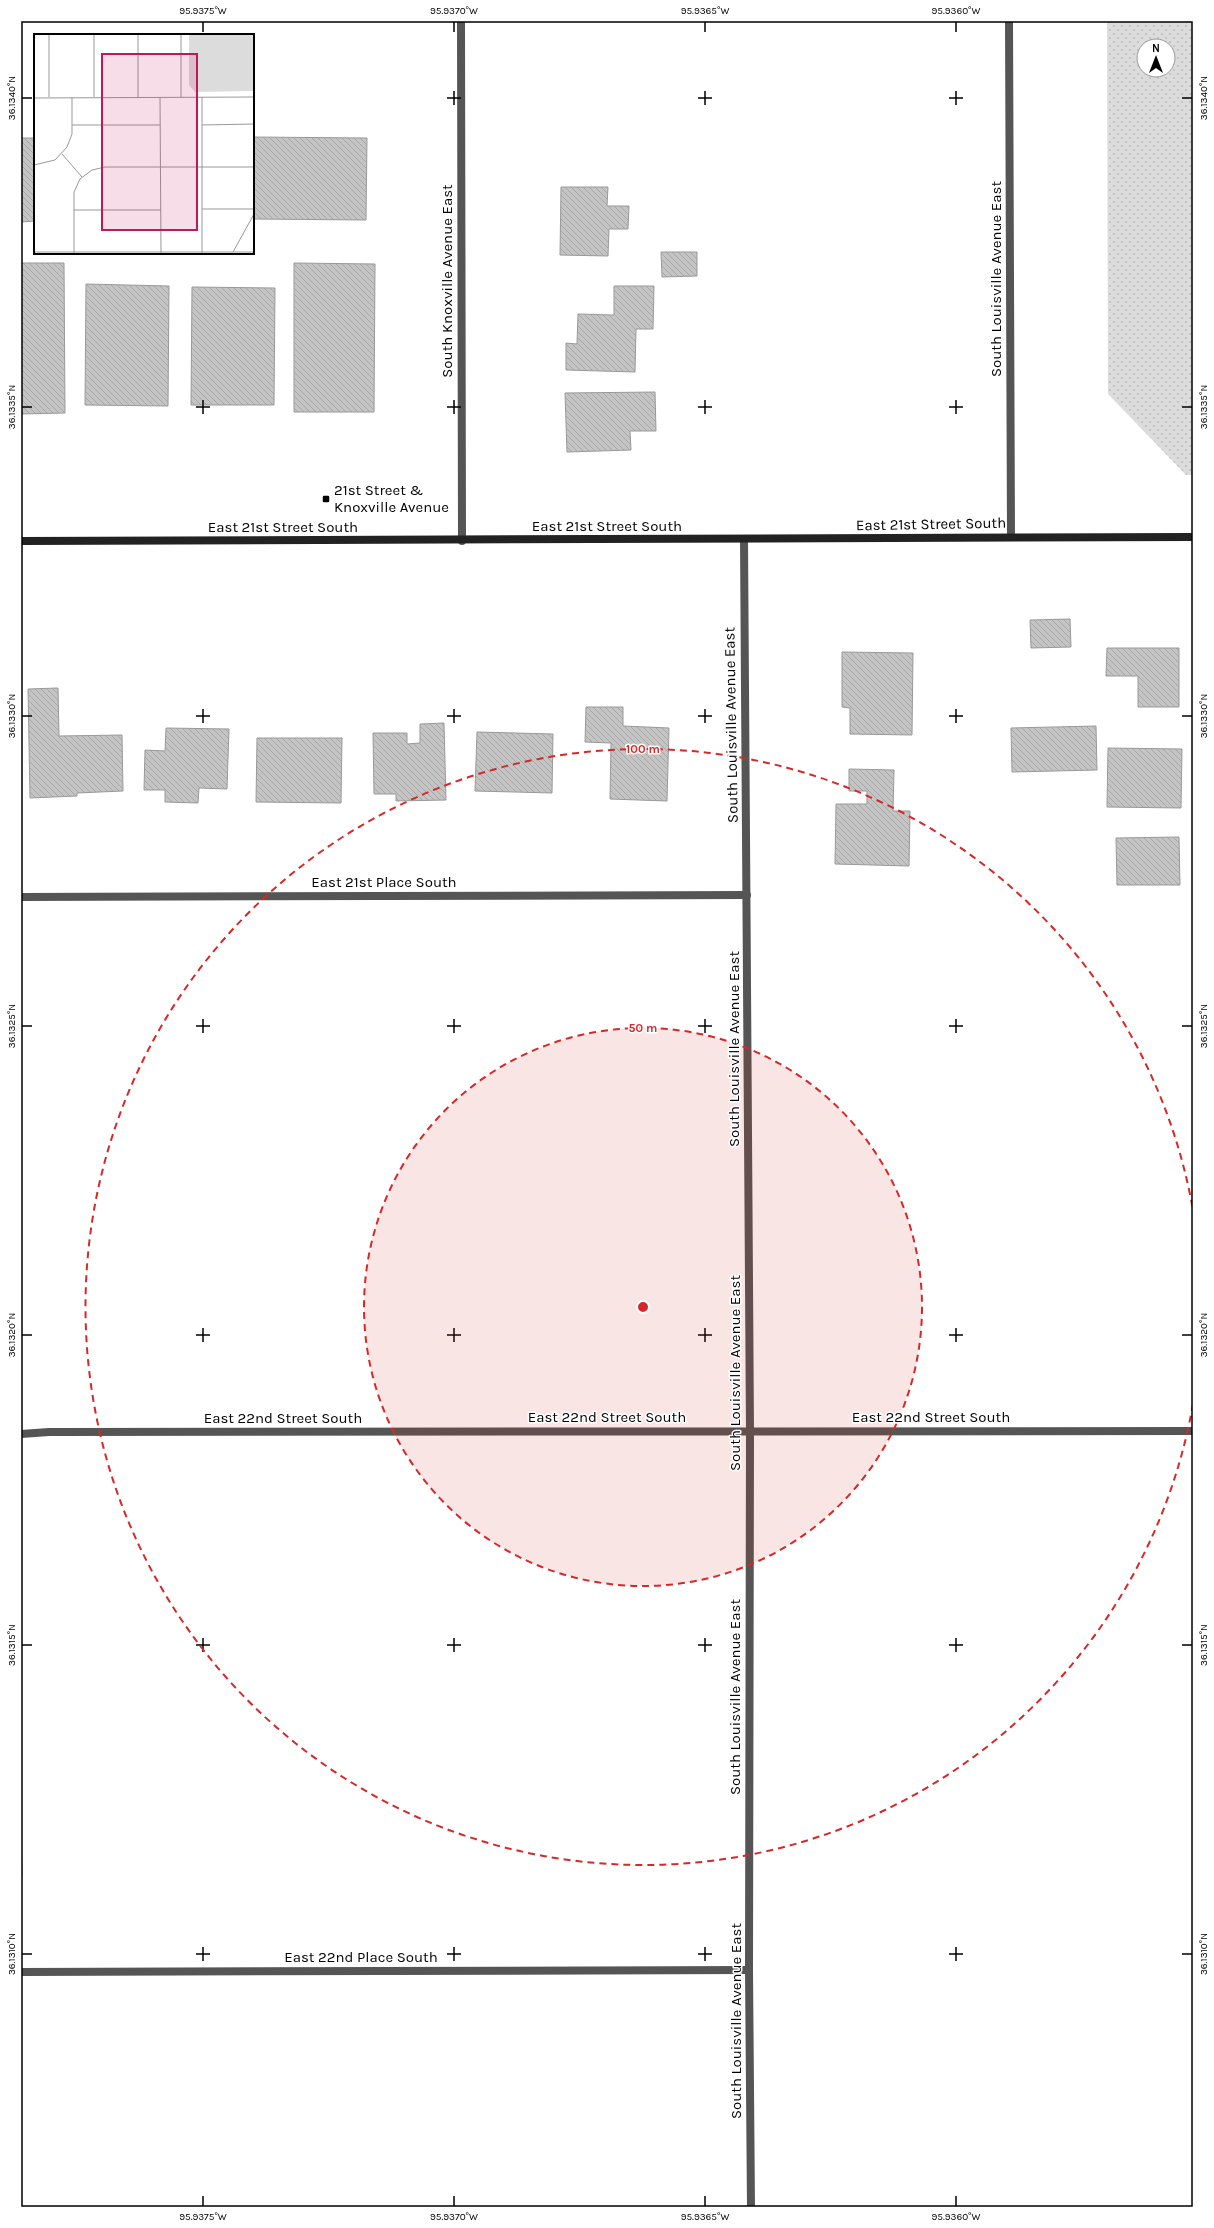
<svg xmlns="http://www.w3.org/2000/svg" width="1214" height="2228" font-family="Karla,sans-serif">
	<style>
		.grass { fill: url(#grass-dots); fill-rule: evenodd }
		.building { fill: url(#building-back-hatch); stroke: #999 }
		.lines { fill: none; stroke-linecap: round; stroke-linejoin: round }
		.minor { stroke: #555; stroke-width: 8 }
		.secondary { stroke: #222; stroke-width: 8 }
		.ticks { fill: none; stroke: #000; stroke-width: 1.5 }
		.ring { fill: none; stroke: #d62828; stroke-width: 2; stroke-dasharray: 7 5 }
		.poi-dot { fill: #000; stroke: #fff; stroke-width: 1.5 }
		.labels { text-anchor: middle; dominant-baseline: central; stroke-width: 3; stroke-linejoin: round; paint-order: stroke }
		.street-label { font-size: 15px; fill: #000; stroke: #fff }
		.poi-label { font-size: 15px; fill: #000; stroke: #fff; text-anchor: start }
		.inset-road { fill: none; stroke: #999; stroke-width: 1 }
		.view { fill: #c2185b; fill-opacity: 0.15; stroke: #c2185b; stroke-width: 2 }
		.inset-edge { fill: none; stroke: #000; stroke-width: 2 }
		.centre { fill: #d62828; stroke: #fff; stroke-width: 2 }
		.ring-label { font-size: 12px; text-anchor: middle; font-weight: bold; fill: #d62828; stroke: #fff; stroke-width: 3; stroke-linejoin: round; paint-order: stroke }
		.neatline { fill: none; stroke: #000; stroke-width: 1.5 }
		.ticks-label { font-size: 10px; text-anchor: middle; fill: #000 }
	</style>
	<defs>
		<pattern id="grass-dots" width="8" height="8" patternUnits="userSpaceOnUse"><rect width="8" height="8" fill="#dcdcdc"/><path d="M2 2h.1M6 6h.1" fill="none" stroke="#bbb" stroke-width="1.8" stroke-linecap="round"/></pattern>
		<pattern id="building-back-hatch" width="6" height="6" patternUnits="userSpaceOnUse"><rect width="6" height="6" fill="#c4c4c4"/><path d="M-1 5l2 2M0 0l6 6M5-1l2 2" fill="none" stroke="#a7a7a7"/></pattern>
	</defs>
	<rect width="100%" height="100%" fill="#fff"/>
	<path class="grass" d="M1107,21H1193V475H1186L1108,394ZM1144,46H1168V70H1144Z"/>
	<g class="building">
		<path d="M253,137L367,138L366,220L253,219Z"/>
		<path d="M21,138H35V221L21,222Z"/>
		<path d="M561,187H608L607,206H629L628,229H609L608,256L560,255Z"/>
		<path d="M661,252H697V276L662,277Z"/>
		<path d="M21,263H64L65,413L21,414Z"/>
		<path d="M294,263L375,264L374,412H294Z"/>
		<path d="M86,284L169,286L168,406L85,405Z"/>
		<path d="M614,286H654L653,329H636L635,372L566,370V343L577,344L578,314L614,315Z"/>
		<path d="M192,287L275,288L274,405H191Z"/>
		<path d="M655,392L656,431H630L631,450L567,452L565,393Z"/>
		<path d="M1070,619L1071,647L1031,648L1030,620Z"/>
		<path d="M1107,648H1179V707H1138V676H1106Z"/>
		<path d="M842,652L913,653L912,735L850,734V708L842,707Z"/>
		<path d="M58,688L59,736L122,735L123,791L77,793V796L30,798L28,689Z"/>
		<path d="M586,707H623V726L669,728L667,801L610,799L611,743L585,742Z"/>
		<path d="M444,723L446,800L396,801V794H374L373,733H407V744L420,743V724Z"/>
		<path d="M1096,726L1097,770L1012,772L1011,728Z"/>
		<path d="M166,728L229,729L227,789L199,788L198,803L165,802V790H144L145,750L165,751Z"/>
		<path d="M477,732L553,734L552,793L475,791Z"/>
		<path d="M257,738H342L341,803L256,802Z"/>
		<path d="M1108,748L1182,749L1181,808L1107,807Z"/>
		<path d="M849,769L894,770L893,811H910L909,866L835,864L836,804H867V791H849Z"/>
		<path d="M1179,837L1180,885H1117L1116,838Z"/>
		<path d="M21,1823L22,1876H21Z"/>
	</g>
	<g class="lines">
		<g class="minor">
			<path d="M461,21L462,541"/>
			<path d="M1009,21L1011,537"/>
			<path d="M744,539L750,1431L749,1970L751,2207"/>
			<path d="M21,897L747,895"/>
			<path d="M21,1434L49,1432L1193,1431"/>
			<path d="M21,1972L749,1970"/>
		</g>
		<path class="secondary" d="M21,541L1193,537"/>
	</g>
	<path class="ticks" d="M203,22V32M454,22V32M705,22V32M956,22V32M454,91V105M705,91V105M956,91V105M22,98H32M447,98H461M698,98H712M949,98H963M1182,98H1192M203,400V414M454,400V414M705,400V414M956,400V414M22,407H32M196,407H210M447,407H461M698,407H712M949,407H963M1182,407H1192M203,709V723M454,709V723M705,709V723M956,709V723M22,716H32M196,716H210M447,716H461M698,716H712M949,716H963M1182,716H1192M203,1019V1033M454,1019V1033M705,1019V1033M956,1019V1033M22,1026H32M196,1026H210M447,1026H461M698,1026H712M949,1026H963M1182,1026H1192M203,1328V1342M454,1328V1342M705,1328V1342M956,1328V1342M22,1335H32M196,1335H210M447,1335H461M698,1335H712M949,1335H963M1182,1335H1192M203,1638V1652M454,1638V1652M705,1638V1652M956,1638V1652M22,1645H32M196,1645H210M447,1645H461M698,1645H712M949,1645H963M1182,1645H1192M203,1947V1961M454,1947V1961M705,1947V1961M956,1947V1961M22,1954H32M196,1954H210M447,1954H461M698,1954H712M949,1954H963M1182,1954H1192M203,2196V2206M454,2196V2206M705,2196V2206M956,2196V2206"/>
	<circle cx="643" cy="1307" r="279" fill="#d62828" fill-opacity=".12"/>
	<g class="ring">
		<circle cx="643" cy="1307" r="279"/>
		<path d="M1193 1404A558 558 0 1 1 1193 1210"/>
	</g>
	<rect class="poi-dot" x="322" y="495" width="8" height="8" rx="2"/>
	<g class="labels">
		<g class="street-label">
			<text transform="translate(996 279) rotate(-90)">South Louisville Avenue East</text>
			<text transform="translate(447 281) rotate(-90)">South Knoxville Avenue East</text>
			<text transform="translate(931 524) rotate(-1)">East 21st Street South</text>
			<text x="607" y="526">East 21st Street South</text>
			<text x="283" y="527">East 21st Street South</text>
			<text transform="translate(731 725) rotate(-91)">South Louisville Avenue East</text>
			<text x="384" y="882">East 21st Place South</text>
			<text transform="translate(734 1049) rotate(-90)">South Louisville Avenue East</text>
			<text transform="translate(735 1373) rotate(-90)">South Louisville Avenue East</text>
			<text x="607" y="1417">East 22nd Street South</text>
			<text x="931" y="1417">East 22nd Street South</text>
			<text x="283" y="1418">East 22nd Street South</text>
			<text transform="translate(735 1697) rotate(-90)">South Louisville Avenue East</text>
			<text x="361" y="1957">East 22nd Place South</text>
			<text transform="translate(736 2021) rotate(-90)">South Louisville Avenue East</text>
		</g>
		<g class="poi-label">
			<text x="334" y="490">21st Street &amp;<tspan x="334" dy="17">Knoxville Avenue</tspan></text>
		</g>
	</g>
	<g transform="translate(34 34)">
		<rect width="220" height="220" fill="#fff"/>
		<path d="M155,0H220V57L161,58L155,51Z" fill="#dcdcdc"/>
		<path class="inset-road" d="M15,0V63M60,0V63M104,0V63M147,0V63M126,63L127,220M168,63V220M0,64L220,63M38,91H126M168,91L220,90M28,120L48,143M0,131L21,126L33,113L38,100V63M168,175H220M40,176H127M0,218H220M199,218L220,180M40,220V158L46,145L58,136L71,133H220"/>
		<path class="view" d="M68,20H163V196H68Z"/>
		<rect width="220" height="220" class="inset-edge"/>
	</g>
	<circle cx="643" cy="1307" r="6" class="centre"/>
	<g class="ring-label">
		<text x="643" y="753">100 m</text>
		<text x="643" y="1032">50 m</text>
	</g>
	<rect width="1214" height="2228" fill="none" stroke="#ffffff" stroke-width="44"/>
	<g transform="translate(1156 58)"><circle r="19" fill="#ffffff" stroke="#999999"/>
	<path d="M0-3L7 15L0 10L-7 15Z" fill="#000000"/>
	<text y="-6" font-size="11" font-weight="bold" text-anchor="middle" fill="#000000">N</text>
	</g>
	<rect x="22" y="22" width="1170" height="2184" class="neatline"/>
	<g class="ticks-label">
		<text x="203" y="14">95.9375°W</text>
		<text x="454" y="14">95.9370°W</text>
		<text x="705" y="14">95.9365°W</text>
		<text x="956" y="14">95.9360°W</text>
		<text transform="translate(11 98) rotate(-90)" y="4">36.1340°N</text>
		<text transform="translate(1203 98) rotate(-90)" y="4">36.1340°N</text>
		<text transform="translate(11 407) rotate(-90)" y="4">36.1335°N</text>
		<text transform="translate(1203 407) rotate(-90)" y="4">36.1335°N</text>
		<text transform="translate(11 716) rotate(-90)" y="4">36.1330°N</text>
		<text transform="translate(1203 716) rotate(-90)" y="4">36.1330°N</text>
		<text transform="translate(11 1026) rotate(-90)" y="4">36.1325°N</text>
		<text transform="translate(1203 1026) rotate(-90)" y="4">36.1325°N</text>
		<text transform="translate(11 1335) rotate(-90)" y="4">36.1320°N</text>
		<text transform="translate(1203 1335) rotate(-90)" y="4">36.1320°N</text>
		<text transform="translate(11 1645) rotate(-90)" y="4">36.1315°N</text>
		<text transform="translate(1203 1645) rotate(-90)" y="4">36.1315°N</text>
		<text transform="translate(11 1954) rotate(-90)" y="4">36.1310°N</text>
		<text transform="translate(1203 1954) rotate(-90)" y="4">36.1310°N</text>
		<text x="203" y="2220">95.9375°W</text>
		<text x="454" y="2220">95.9370°W</text>
		<text x="705" y="2220">95.9365°W</text>
		<text x="956" y="2220">95.9360°W</text>
	</g>
</svg>
